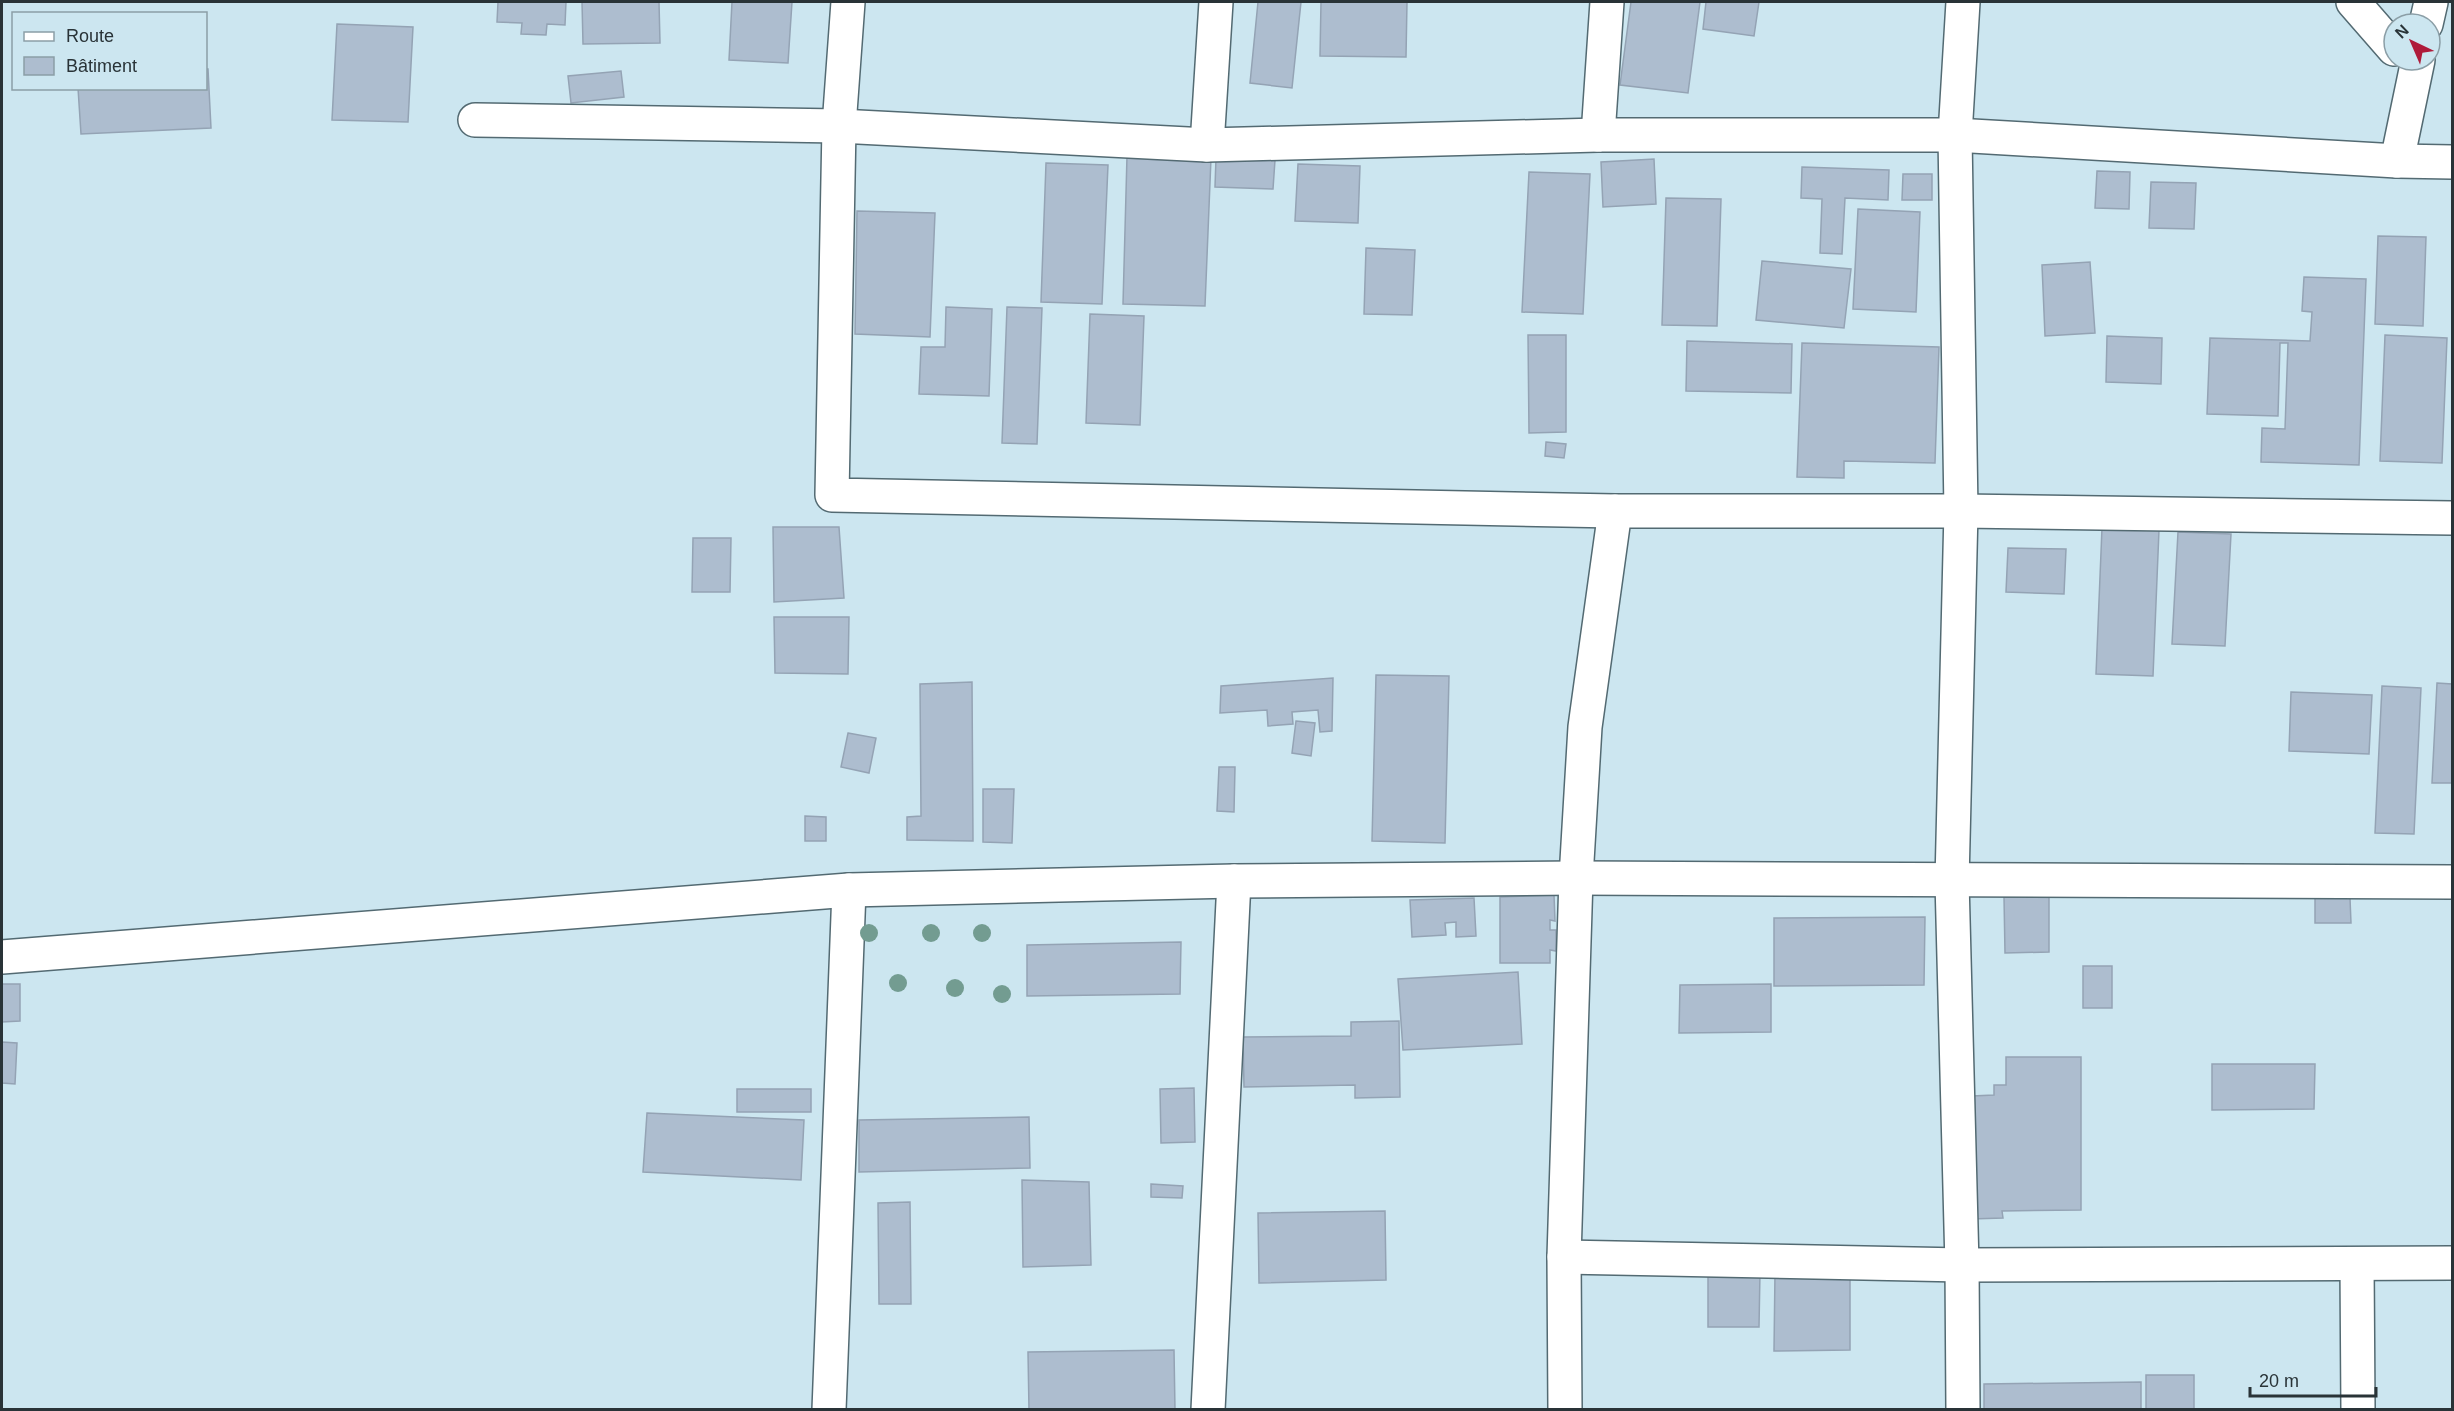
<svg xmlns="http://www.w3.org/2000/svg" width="2454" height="1411" font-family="Helvetica,sans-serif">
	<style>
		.building { fill: #adbdcf; stroke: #94a3b4; stroke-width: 1.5 }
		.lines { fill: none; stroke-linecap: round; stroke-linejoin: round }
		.minor-casing { stroke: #536a72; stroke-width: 36 }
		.minor { stroke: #fff; stroke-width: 33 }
		.tree { fill: #739c91 }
	</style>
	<rect width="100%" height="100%" fill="#cce6f0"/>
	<g class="building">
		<path d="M498,2H566L565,25L547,24L546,35L521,34L522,23L497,22Z"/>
		<path d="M582,2H659L660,43L583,44Z"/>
		<path d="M732,2H792L788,63L729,60Z"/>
		<path d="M1258,2H1301L1292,88L1250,83Z"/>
		<path d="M1321,2H1407L1406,57L1320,56Z"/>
		<path d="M1631,2H1700L1688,93L1620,85Z"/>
		<path d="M1706,2H1759L1754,36L1703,29Z"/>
		<path d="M337,24L413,27L408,122L332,120Z"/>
		<path d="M206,69H208L211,128L81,134L78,88H206Z"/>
		<path d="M621,71L624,97L571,103L568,76Z"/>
		<path d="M1127,156L1211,158L1205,306L1123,304Z"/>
		<path d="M1216,158L1275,160L1273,189L1215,187Z"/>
		<path d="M1654,159L1656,204L1603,207L1601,162Z"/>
		<path d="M1046,163L1108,165L1102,304L1041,302Z"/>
		<path d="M1298,164L1360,166L1358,223L1295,221Z"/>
		<path d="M1802,167L1889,170L1888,200L1845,198L1842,254L1820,253L1822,199L1801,198Z"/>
		<path d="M2097,171L2130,172L2129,209L2095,208Z"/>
		<path d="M1529,172L1590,174L1583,314L1522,312Z"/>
		<path d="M1903,174H1932V200H1902Z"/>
		<path d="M2151,182L2196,183L2194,229L2149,228Z"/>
		<path d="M1666,198L1721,199L1717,326L1662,325Z"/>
		<path d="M1858,209L1920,212L1916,312L1853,309Z"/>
		<path d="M857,211L935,213L930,337L855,334Z"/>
		<path d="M2378,236L2426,237L2423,326L2375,324Z"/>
		<path d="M1366,248L1415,250L1412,315L1364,314Z"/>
		<path d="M1762,261L1851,269L1844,328L1756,320Z"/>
		<path d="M2090,262L2095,333L2045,336L2042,265Z"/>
		<path d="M2304,277L2366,279L2359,465L2261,462L2262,428L2285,429L2288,343H2280L2278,416L2207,414L2210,338L2310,341L2312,312L2302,311Z"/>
		<path d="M946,307L992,309L989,396L919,394L921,347H945Z"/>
		<path d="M1007,307L1042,308L1037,444L1002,443Z"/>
		<path d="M1090,314L1144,316L1140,425L1086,423Z"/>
		<path d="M1528,335H1566V432L1529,433Z"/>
		<path d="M2385,335L2447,338L2442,463L2380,461Z"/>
		<path d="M2107,336L2162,338L2161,384L2106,382Z"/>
		<path d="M1687,341L1792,344L1791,393L1686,391Z"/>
		<path d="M1802,343L1939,347L1935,463L1844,461V478L1797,477Z"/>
		<path d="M1546,442L1566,444L1564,458L1545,456Z"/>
		<path d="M773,527H839L844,598L774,602Z"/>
		<path d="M2102,528L2159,530L2153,676L2096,674Z"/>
		<path d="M2178,532L2231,534L2225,646L2172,644Z"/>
		<path d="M693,538H731L730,592H692Z"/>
		<path d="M2008,548L2066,549L2064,594L2006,592Z"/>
		<path d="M774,617H849L848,674L775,673Z"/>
		<path d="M1376,675L1449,676L1445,843L1372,841Z"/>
		<path d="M1333,678L1332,731L1320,732L1318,710L1292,712L1293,724L1268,726L1267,710L1220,713L1221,686Z"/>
		<path d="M972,682L973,841L907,840V817L921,816L920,684Z"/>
		<path d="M2437,683L2452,684V783H2432Z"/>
		<path d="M2382,686L2421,688L2414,834L2375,833Z"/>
		<path d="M2291,692L2372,695L2369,754L2289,751Z"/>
		<path d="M1296,721L1315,723L1311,756L1292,753Z"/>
		<path d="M848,733L876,738L869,773L841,767Z"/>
		<path d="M1219,767H1235L1234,812L1217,811Z"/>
		<path d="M983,789H1014L1012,843L983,842Z"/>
		<path d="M805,816L826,817V841H805Z"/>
		<path d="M1554,895L1555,921L1550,920V930H1556V951L1550,950V963H1500V897Z"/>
		<path d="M2049,896V952L2005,953L2004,897Z"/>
		<path d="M1474,898L1476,936L1456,937V922L1445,923L1446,935L1412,937L1410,900Z"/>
		<path d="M2315,898H2350L2351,923H2315Z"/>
		<path d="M1925,917L1924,985L1774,986V918Z"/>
		<path d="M1181,942L1180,994L1027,996V945Z"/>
		<rect x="2083" y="966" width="29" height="42"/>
		<path d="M1518,972L1522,1044L1403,1050L1398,979Z"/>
		<path d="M2,984H20V1021L2,1022Z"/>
		<path d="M1771,984V1032L1679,1033L1680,985Z"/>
		<path d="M1399,1021L1400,1097L1355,1098V1085L1244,1087L1243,1037L1351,1036V1022Z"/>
		<path d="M2,1042L17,1043L15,1084L2,1083Z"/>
		<path d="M2006,1057H2081V1210L2002,1211L2003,1218L1971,1219L1972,1096L1994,1095V1085H2006Z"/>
		<path d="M2212,1064H2315L2314,1109L2212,1110Z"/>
		<path d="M1194,1088L1195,1142L1161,1143L1160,1089Z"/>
		<rect x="737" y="1089" width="74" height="23"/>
		<path d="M647,1113L804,1120L801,1180L643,1172Z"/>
		<path d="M1029,1117L1030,1168L859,1172V1120Z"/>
		<path d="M1022,1180L1089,1182L1091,1265L1023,1267Z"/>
		<path d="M1151,1184L1183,1186L1182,1198L1151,1197Z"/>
		<path d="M910,1202L911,1304H879L878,1203Z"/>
		<path d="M1385,1211L1386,1280L1259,1283L1258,1213Z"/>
		<path d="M1850,1271V1350L1774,1351L1775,1272Z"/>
		<path d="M1760,1272L1759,1327H1708V1273Z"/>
		<path d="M1174,1350L1175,1410H1029L1028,1352Z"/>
		<rect x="2146" y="1375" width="48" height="35"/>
		<path d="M2141,1382V1410H1984V1384Z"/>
	</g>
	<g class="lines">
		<defs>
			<g id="minor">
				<path d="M848,2L839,126L832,495L1615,511H1961L2452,518"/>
				<path d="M1963,2L1955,135L1961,511L1952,881L1962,1265L1963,1410"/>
				<path d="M2353,2L2394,49"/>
				<path d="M2426,24L2431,2"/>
				<path d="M475,120L839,126L1207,145L1598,135H1955L2397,161L2452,162"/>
				<path d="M1598,135L1607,2"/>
				<path d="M1207,145L1216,2"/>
				<path d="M2397,161L2418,60"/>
				<path d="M2,957L849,890L1234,881L1576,878L2452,882"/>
				<path d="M1564,1257L1962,1265L2452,1263"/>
				<path d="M2357,1264L2358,1410"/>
				<path d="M829,1410L849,890"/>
				<path d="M1208,1410L1234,881"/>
				<path d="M1565,1410L1564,1257L1576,878L1585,727L1615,511"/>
			</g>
		</defs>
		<use href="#minor" class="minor-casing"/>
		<use href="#minor" class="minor"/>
	</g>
	<g class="tree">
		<circle cx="869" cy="933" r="9"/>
		<circle cx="931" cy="933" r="9"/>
		<circle cx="982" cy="933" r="9"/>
		<circle cx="898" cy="983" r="9"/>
		<circle cx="955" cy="988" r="9"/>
		<circle cx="1002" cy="994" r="9"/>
	</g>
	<rect width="2454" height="1411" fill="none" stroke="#293337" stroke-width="6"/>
	<rect x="12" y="12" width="195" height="78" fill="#cce6f0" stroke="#8b9ea6" stroke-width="1.5"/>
	<rect x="24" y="32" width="30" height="9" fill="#ffffff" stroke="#8b9ea6" stroke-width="1.5"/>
	<text x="66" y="42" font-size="18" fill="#293337">Route</text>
	<rect x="24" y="57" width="30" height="18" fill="#adbdcf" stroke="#8b9ea6" stroke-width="1.5"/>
	<text x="66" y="72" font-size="18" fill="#293337">Bâtiment</text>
	<g transform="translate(2412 42) rotate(316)"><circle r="28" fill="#cce6f0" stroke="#8b9ea6" stroke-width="1.5"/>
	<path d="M0-4.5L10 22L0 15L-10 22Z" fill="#af1b3a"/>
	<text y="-9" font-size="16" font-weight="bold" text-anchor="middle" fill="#293337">N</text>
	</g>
	<path d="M2250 1387v9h126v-9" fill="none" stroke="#293337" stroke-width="3"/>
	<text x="2259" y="1387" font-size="18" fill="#293337" stroke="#cce6f0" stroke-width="4.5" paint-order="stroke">20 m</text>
</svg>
